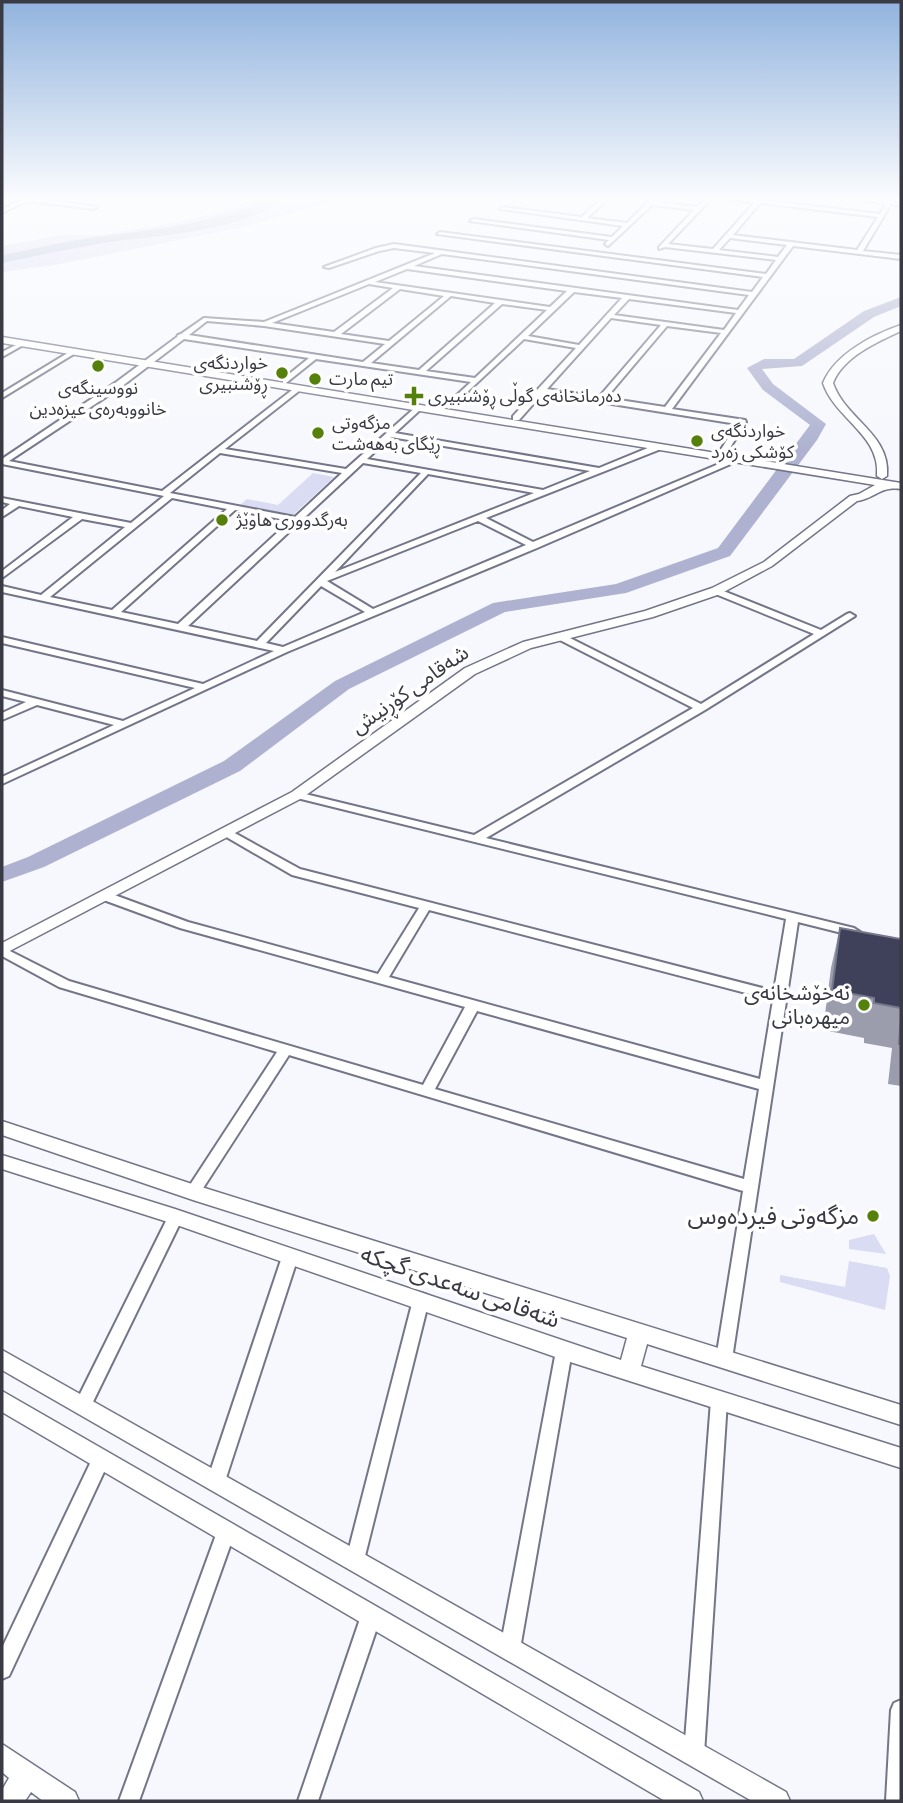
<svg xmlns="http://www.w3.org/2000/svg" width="903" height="1803" font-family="'Sofia Sans Condensed','Noto Sans Arabic',sans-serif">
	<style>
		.green { fill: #d9dcf3 }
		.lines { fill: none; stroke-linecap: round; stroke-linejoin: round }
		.river { fill: #aeb2d0; fill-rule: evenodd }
		.street-casing { stroke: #737589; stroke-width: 4 }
		.secondary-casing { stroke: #737589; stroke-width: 3 }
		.street { fill: #fff; fill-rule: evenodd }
		.secondary { fill: #fff; fill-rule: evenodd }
		.wall { fill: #9b9cac }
		.building { fill: #3f415a; stroke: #76788b; stroke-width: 2 }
		.poi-dot { fill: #55810b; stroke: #fff; stroke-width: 2.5 }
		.labels { text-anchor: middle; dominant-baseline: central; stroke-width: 7; stroke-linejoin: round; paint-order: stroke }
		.far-poi-label { font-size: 18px; fill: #393a43; stroke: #fff; text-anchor: start }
		.street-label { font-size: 21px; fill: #393a43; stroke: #fff }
		.poi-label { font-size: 21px; fill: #393a43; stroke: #fff; text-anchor: end }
		.near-poi-label { font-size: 24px; fill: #393a43; stroke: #fff; text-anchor: end }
		.near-street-label { font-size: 24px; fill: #393a43; stroke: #fff }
	</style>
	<rect width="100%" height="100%" fill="#f7f8fd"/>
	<g class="green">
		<path d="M257,198H340L248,226L55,265L2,272V246L61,235H101L173,223L223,211Z"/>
		<path d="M313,473L334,477L293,515L239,506L247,499L278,505Z"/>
		<path d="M874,1234L886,1254L849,1249V1240Z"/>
		<path d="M849,1261L887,1268L890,1276L885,1310L780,1282V1275L845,1287Z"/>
	</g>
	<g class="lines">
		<g class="river">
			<path d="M270,198H285C240,234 148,235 92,245C62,250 32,257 2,263V255C34,249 65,241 97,237C159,229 213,223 270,198Z"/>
			<path d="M901,297V306L874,317L802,366L762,369L773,384L826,424L817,440L730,556L626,593L505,612L349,689L240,771L44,867L2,882V867L28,857L224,761L335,681L493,603L616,584L718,548L810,425L763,390L747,368L764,359H794L864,311Z"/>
		</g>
		<defs>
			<g id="street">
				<path d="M16,198H36L97,207L94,209L27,201L2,213V209L20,200Z"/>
				<path d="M602,198H609L587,218L627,223L652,198H659L655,202L697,207L706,198H712L668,244L713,249L754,203L725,198H745L880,214L886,204L851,198L901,202V206L891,204L863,251L901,255V259L793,246L672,409L745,420L746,422L728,451L724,453L720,451L737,424L543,393L519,420H513V416L576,348L524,339L449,409L445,407L446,405L471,382L316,359L286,383H283V379L309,358L184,339L121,387L9,461L162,491L296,387H299V391L225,449L346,469L417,406H420V410L395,433L599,468L655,445H661V449L486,518L533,542L733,458L740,460L537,548L287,652L2,784V777L114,725L37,705L2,720V713L26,702L2,696V690L123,721L195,688L2,643V637L203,684L274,651L2,592V586L41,595L125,527L82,519L2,578V571L73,517L19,506L2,517V510L10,504L2,502V498L131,523L164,496L2,464V459L115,383L177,337L178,335L181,334L204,318L264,322L435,253L394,248L379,251L329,268L324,267L376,248L394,244L752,292L763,277L437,234L440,232L766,274L776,260L665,247L659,249V247L694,210L652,205L608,246L605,244L609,240L470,221L473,219L612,237L623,226L500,209L503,207L582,217ZM760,203L878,217L857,250L733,235ZM730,238L787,245L778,257L719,250ZM442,254L749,295L738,310L414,266ZM407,269L567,291L550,307L375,282ZM369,284L393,288L334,332L272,323ZM400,289L444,296L389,341L341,334ZM574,292L622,298L579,345L528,336ZM451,296L495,303L419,370L371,363ZM629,299L736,313L724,330L614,315ZM502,304L547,310L475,378L426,371ZM611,318L661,325L599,397L547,389ZM207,321L264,326L385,344L363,362L189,335ZM667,326L721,333L665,407L606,398ZM391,437L590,471L543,490L367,459ZM220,453L342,473L295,517L170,493ZM363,463L421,473L257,641L188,626ZM428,474L534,493L335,572ZM172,498L227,509L112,610L50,597ZM235,510L290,521L178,624L121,612ZM478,521L526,545L373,609L327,581ZM321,586L365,612L283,647L266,643Z"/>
				<path d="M20,343L25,344L2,357V352Z"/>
				<path d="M71,351L77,352L2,398V393Z"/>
				<path d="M716,588L821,630L847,614L850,613L855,616L705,710L486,838L854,928L860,932L854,936L798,922L732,1359L730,1364L724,1366L718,1364L716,1359L743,1191L289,1055L198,1196L193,1198L188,1196L185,1192L188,1188L277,1052L59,987L2,956V947L69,981L423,1085L465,1007L180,928L101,899L99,896L105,892L109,893L188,922L378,974L419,908L292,875L223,835L221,833L223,831H231L300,869L774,991L786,919L293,797L291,795L297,792L474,835L693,708L556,638V634H562L701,704L814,634L713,593L711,591ZM429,910L773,1000L760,1079L389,977ZM477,1011L759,1089L744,1179L435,1089Z"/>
				<path d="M175,1211L180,1213L183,1217L89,1410L83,1413L77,1410L74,1405L77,1400L170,1213Z"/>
				<path d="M290,1251L296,1252L298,1257L225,1481L222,1487L216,1489L210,1487L207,1481L282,1257L284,1252Z"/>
				<path d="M421,1293L427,1295L429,1300L364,1560L362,1566L355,1569L348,1566L346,1560L413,1300L415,1295Z"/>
				<path d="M564,1344L570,1346L572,1351L520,1649L517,1656L510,1659L503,1656L500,1649L556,1351L558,1346Z"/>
				<path d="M719,1393L725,1396L727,1401L704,1754L701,1761L694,1764L687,1761L684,1754L711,1401L713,1396Z"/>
				<path d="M101,1451L107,1453L110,1459L9,1676L2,1679V1648L95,1453Z"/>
				<path d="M226,1523L232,1526L235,1532L139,1801H119L217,1532L220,1526Z"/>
				<path d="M371,1606L378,1609L381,1616L318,1801H298L361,1616L364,1609Z"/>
				<path d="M901,1700V1801H886L891,1710L894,1703Z"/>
			</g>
			<g id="secondary">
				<path d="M901,325V331C877,342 843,357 833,383C845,419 891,434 887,476L882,479L877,476C881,435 835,419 823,383C835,354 872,335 901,325Z"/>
				<path d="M2,337L901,483V489C880,486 876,498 857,501L772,566L720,594L653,617L531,648L475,674L302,798L2,955V943L292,792L465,668L523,642L645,611L712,588L764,562L850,496L859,494L875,485L2,343Z"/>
				<path d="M2,1121L195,1185L901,1405V1425L647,1344L641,1366L901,1448V1468L564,1360L171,1223L2,1169V1155L175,1209L621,1360L627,1338L193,1200L2,1135Z"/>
				<path d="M2,1350L786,1792L790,1801H752L2,1370Z"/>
				<path d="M2,1391L699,1792L703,1801H665L2,1412Z"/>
				<path d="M2,1744L75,1792L79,1801H43L31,1792L25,1801H2V1790L9,1778L2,1772Z"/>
			</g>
		</defs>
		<use href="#street" class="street-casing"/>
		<use href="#secondary" class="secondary-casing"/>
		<use href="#street" class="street"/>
		<use href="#secondary" class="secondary"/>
	</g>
	<path class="wall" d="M840,928L901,939V1086L888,1084L892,1048L864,1043V1038L823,1030L831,968Z"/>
	<g class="building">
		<path d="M840,928L901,939V1008L874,1003V998L832,990Z"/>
		<path d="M901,1017V1044H899Z"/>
	</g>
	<linearGradient id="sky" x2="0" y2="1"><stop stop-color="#91b3de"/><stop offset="0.44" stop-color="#fbfcfe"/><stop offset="1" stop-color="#fbfcfe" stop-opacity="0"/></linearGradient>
	<rect width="903" height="451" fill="url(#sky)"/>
	<g class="poi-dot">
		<circle cx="98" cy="366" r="7"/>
		<circle cx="282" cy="373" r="7"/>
		<circle cx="315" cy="379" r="7"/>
		<path d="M410.5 385.5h7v7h7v7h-7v7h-7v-7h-7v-7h7z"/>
		<circle cx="318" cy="433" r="7"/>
		<circle cx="697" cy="441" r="7"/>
		<circle cx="222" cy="520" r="7"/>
		<circle cx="864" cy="1005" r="7"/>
		<circle cx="873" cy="1216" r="7"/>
	</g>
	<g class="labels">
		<g class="far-poi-label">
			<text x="268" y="363" text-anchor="end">خواردنگەی<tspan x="268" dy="21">ڕۆشنبیری</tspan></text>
			<text x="329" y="379">تیم مارت</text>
			<text x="98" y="388" text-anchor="middle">نووسینگەی<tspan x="98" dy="21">خانووبەرەی عیزەدین</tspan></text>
			<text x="428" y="396">دەرمانخانەی گوڵی ڕۆشنبیری</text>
			<text x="332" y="423">مزگەوتی<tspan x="332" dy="21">ڕێگای بەھەشت</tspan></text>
			<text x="711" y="431">خواردنگەی<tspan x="711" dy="21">کۆشکی زەرد</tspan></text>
			<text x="236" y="520">بەرگدووری هاوێژ</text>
		</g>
		<g class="street-label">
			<text transform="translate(410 690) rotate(-35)">شەقامی کۆڕنیش</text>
		</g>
		<g class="poi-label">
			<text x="850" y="993">نەخۆشخانەی<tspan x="850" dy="24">میهرەبانی</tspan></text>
		</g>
		<g class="near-poi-label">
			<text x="859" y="1216">مزگەوتی فیردەوس</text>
		</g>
		<g class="near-street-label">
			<text transform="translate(460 1287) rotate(19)">شەقامی سەعدی گچکە</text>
		</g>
	</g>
	<rect width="903" height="1803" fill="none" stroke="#393a43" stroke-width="7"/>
</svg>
